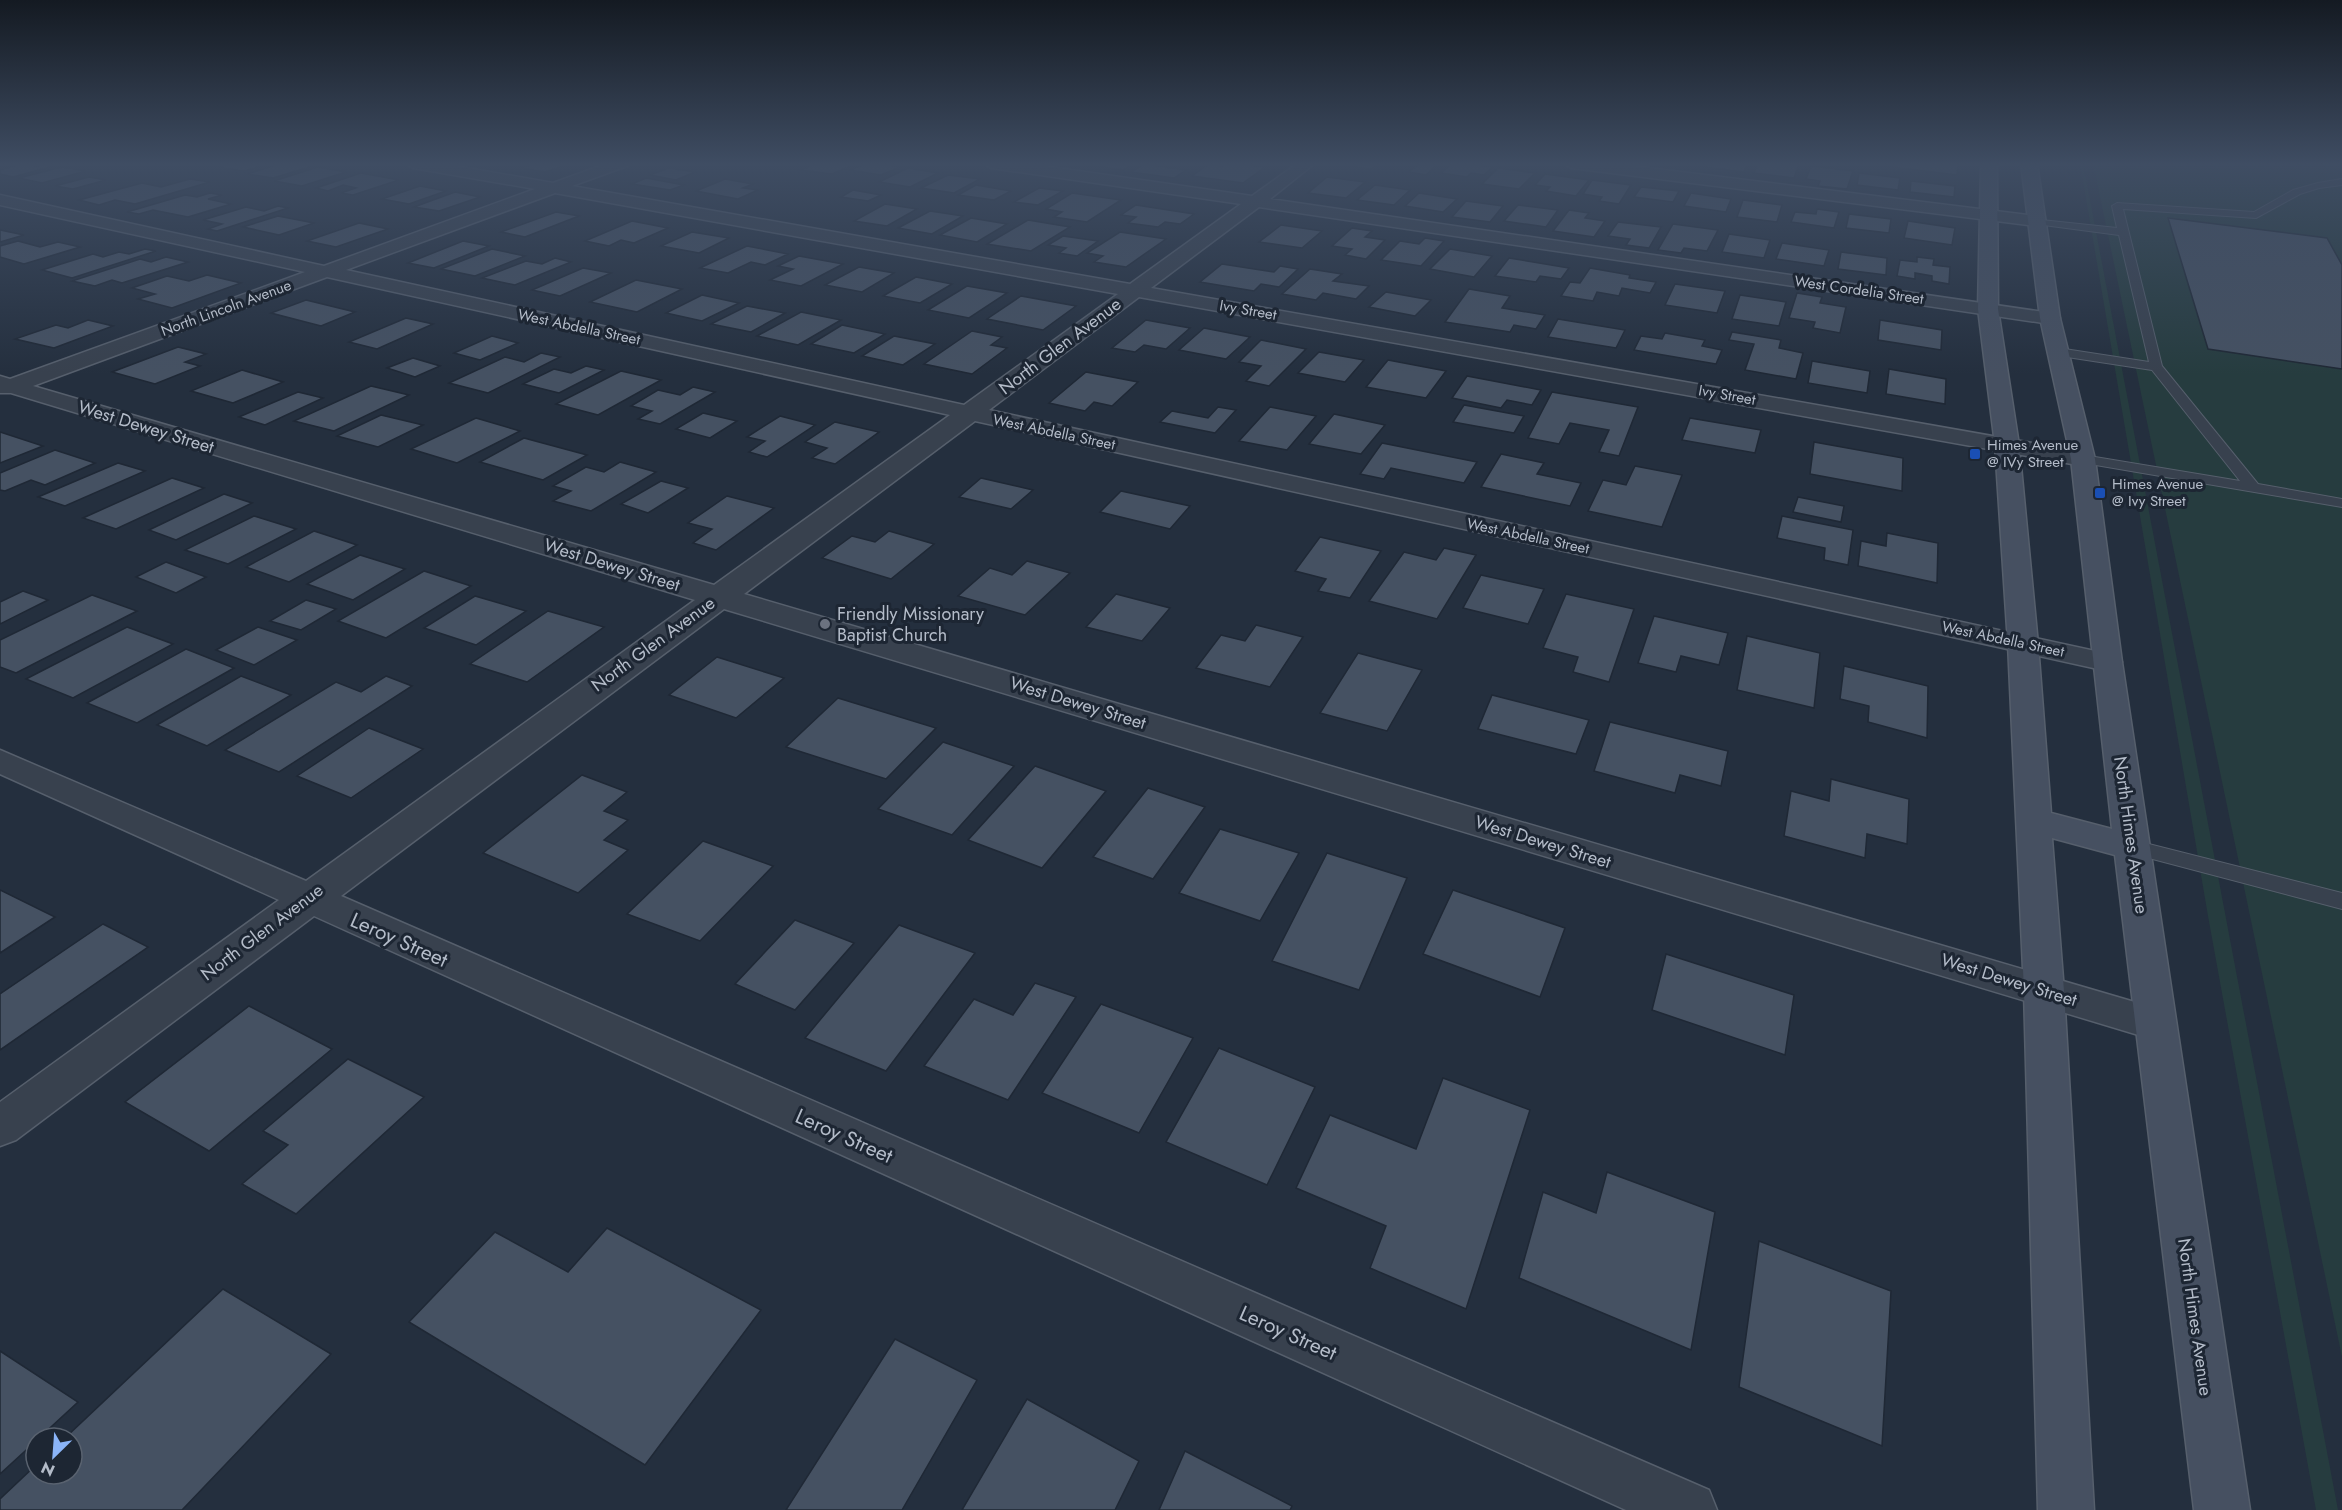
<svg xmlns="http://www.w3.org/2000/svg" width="2342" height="1510" font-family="Jost,sans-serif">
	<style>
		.green { fill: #263c3f }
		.building { fill: #455162; stroke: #1f2835; stroke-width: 1.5 }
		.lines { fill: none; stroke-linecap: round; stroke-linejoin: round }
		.lane-casing { stroke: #565f6c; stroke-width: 2 }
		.street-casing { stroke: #565f6c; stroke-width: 3 }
		.secondary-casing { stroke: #565f6c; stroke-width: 3 }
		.lane { fill: #38414e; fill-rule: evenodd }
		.street { fill: #38414e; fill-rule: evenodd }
		.secondary { fill: #465061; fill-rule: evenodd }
		.transit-dot { fill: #1a4fb4; stroke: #1d2633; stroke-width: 2 }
		.worship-dot { fill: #6b7280; stroke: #1d2633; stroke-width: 2 }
		.labels { text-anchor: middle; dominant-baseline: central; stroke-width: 6; stroke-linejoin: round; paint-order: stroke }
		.far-street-label { font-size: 15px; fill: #b4bcc9; stroke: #1d2633 }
		.far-poi-label { font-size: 15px; fill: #b4bcc9; stroke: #1d2633; text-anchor: start }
		.street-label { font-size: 18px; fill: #b4bcc9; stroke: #1d2633 }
		.poi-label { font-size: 18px; fill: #b4bcc9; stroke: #1d2633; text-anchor: start }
		.near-street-label { font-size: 21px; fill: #b4bcc9; stroke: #1d2633 }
	</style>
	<rect width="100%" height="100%" fill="#242f3e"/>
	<g class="green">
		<path d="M2080,163H2083L2338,1510H2316L2208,916Z"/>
		<path d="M2093,163H2342V1357Z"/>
	</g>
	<g class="building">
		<path d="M24,163L36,166L64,163L13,177L0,174V170Z"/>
		<path d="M232,163H272L244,171L219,167Z"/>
		<path d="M283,163L316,165L273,178L247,174Z"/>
		<path d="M537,163H588L580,166L569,164L545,172L522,168Z"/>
		<path d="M816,163H857L832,174L801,170Z"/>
		<path d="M867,163H874L900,167L881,175L850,170Z"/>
		<path d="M1086,163H1133L1123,170L1084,164Z"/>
		<path d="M1226,163H1233L1265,167L1243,183L1192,176L1209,164L1222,166Z"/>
		<path d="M1344,163H1378L1371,169L1342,165Z"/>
		<path d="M1420,163H1439L1426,175L1409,172Z"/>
		<path d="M1452,163H1462L1492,167L1484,175L1471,173L1467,177L1441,173Z"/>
		<path d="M1707,163H1748L1744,172L1705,167Z"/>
		<path d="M1758,163H1788L1799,164L1794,178L1754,173Z"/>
		<path d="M1894,163H1958L1957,175L1893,167Z"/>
		<path d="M1144,164L1186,170L1174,178L1131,172Z"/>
		<path d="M1811,166L1853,171L1847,189L1818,186L1820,181L1806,179Z"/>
		<path d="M62,167L86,171L42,183L19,178Z"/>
		<path d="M318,167L346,172L302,186L274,181Z"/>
		<path d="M669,168L695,172L676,180L650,175Z"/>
		<path d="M908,168L938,173L910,187L879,182Z"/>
		<path d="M1498,168L1535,173L1519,189L1482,184Z"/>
		<path d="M361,173L399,180L353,195L341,193L356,188L343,185L328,191L316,188Z"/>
		<path d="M1859,173L1900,178L1898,190L1857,185Z"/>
		<path d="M1545,174L1589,180L1576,196L1546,191L1550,187L1535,185Z"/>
		<path d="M948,175L980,179L954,193L921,188Z"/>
		<path d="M89,177L106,180L73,189L55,186Z"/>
		<path d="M1327,177L1365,182L1346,198L1308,193Z"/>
		<path d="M646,178L684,185L670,190L632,184Z"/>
		<path d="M190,179L210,182L135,204L115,200L99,205L79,200L142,183L161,187Z"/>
		<path d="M725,179L753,184L743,188L758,190L738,199L696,191Z"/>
		<path d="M1592,180L1631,185L1619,204L1599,201L1602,197L1583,194Z"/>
		<path d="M1911,181L1955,186L1954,197L1910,192Z"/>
		<path d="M976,185L1011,191L994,200L958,195Z"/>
		<path d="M1375,185L1410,190L1394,205L1357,200Z"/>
		<path d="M420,186L446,191L409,204L382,199Z"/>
		<path d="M1641,187L1679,191L1673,202L1634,197Z"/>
		<path d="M1039,188L1063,191L1038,205L1014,202Z"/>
		<path d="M853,190L881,195L868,201L841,197Z"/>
		<path d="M455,192L480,197L439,211L414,207Z"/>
		<path d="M210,193L222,195L208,199L231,204L188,217L153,210L139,214L127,212L185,195L197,197Z"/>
		<path d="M1072,193L1121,200L1087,222L1054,217L1062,212L1046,209Z"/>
		<path d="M1419,193L1457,199L1443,212L1405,206Z"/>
		<path d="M1691,193L1731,199L1726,212L1684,206Z"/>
		<path d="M1743,200L1782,205L1777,222L1737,217Z"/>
		<path d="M1466,201L1503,206L1490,222L1452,217Z"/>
		<path d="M885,204L917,209L887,226L854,221Z"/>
		<path d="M1136,205L1194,214L1180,224L1165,222L1158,227L1128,223L1136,217L1121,215Z"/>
		<path d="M1518,205L1558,210L1546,227L1504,221Z"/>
		<path d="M278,206L288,208L217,231L208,229L222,224L203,220L246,207L264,211Z"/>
		<path d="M1817,209L1839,212L1834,228L1791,222L1795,212L1816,214Z"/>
		<path d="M1569,210L1589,213L1585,218L1605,221L1594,237L1553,231Z"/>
		<path d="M930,211L963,216L932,234L898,228Z"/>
		<path d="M556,212L579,216L525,237L501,232Z"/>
		<path d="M1849,214L1891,219L1889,233L1846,228Z"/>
		<path d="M278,216L314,223L279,235L243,227Z"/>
		<path d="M971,218L1007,224L977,242L940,235Z"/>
		<path d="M2168,218L2327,238L2342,265V369L2208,349Z"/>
		<path d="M1028,220L1070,227L1031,251L987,244Z"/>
		<path d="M632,221L668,228L634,243L621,240L609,246L585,241Z"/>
		<path d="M1908,221L1955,228L1952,245L1904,238Z"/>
		<path d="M1618,222L1661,227L1649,248L1626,245L1630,239L1608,236Z"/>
		<path d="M359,223L388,229L336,247L307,241Z"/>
		<path d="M1673,224L1718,230L1707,251L1684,248L1681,253L1658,250Z"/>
		<path d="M1281,225L1322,231L1302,248L1259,242Z"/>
		<path d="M1352,228L1372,231L1365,237L1385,240L1366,259L1345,255L1352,249L1332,246Z"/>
		<path d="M0,230L24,235L0,242Z"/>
		<path d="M692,232L729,238L699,253L661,246Z"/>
		<path d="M1120,232L1166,239L1126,267L1094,262L1103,256L1087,253Z"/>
		<path d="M1729,234L1770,240L1764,258L1722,252Z"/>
		<path d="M1063,236L1098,241L1077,256L1059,253L1066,248L1048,245Z"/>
		<path d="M1425,238L1444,241L1421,266L1381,260L1400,241L1419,244Z"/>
		<path d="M18,241L40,247L58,242L80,247L24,264L0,257V246Z"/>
		<path d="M463,241L489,246L434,268L408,263Z"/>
		<path d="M1782,243L1829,250L1824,266L1776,259Z"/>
		<path d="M747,246L788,254L765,265L751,262L728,273L700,268Z"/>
		<path d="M145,249L156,251L72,278L42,270L93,254L103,257L119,252L129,254Z"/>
		<path d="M492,249L525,256L475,276L441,269Z"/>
		<path d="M1450,249L1492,256L1474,277L1430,269Z"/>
		<path d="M1841,252L1887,258L1886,275L1838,269Z"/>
		<path d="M799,256L843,264L801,286L770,280L793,269L778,266Z"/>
		<path d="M166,257L188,262L122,283L112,280L95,286L72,281L140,259L151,262Z"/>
		<path d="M1917,257L1934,259L1933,265L1950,267L1949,284L1932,281V276L1915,273V279L1897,276L1900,260L1917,262Z"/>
		<path d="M555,258L571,262L515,285L482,278L526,261L542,264Z"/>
		<path d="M1509,258L1569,268L1561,279L1540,276L1536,282L1495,276Z"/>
		<path d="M1222,264L1274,272L1280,266L1298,269L1279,287L1261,284L1254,291L1200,282Z"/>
		<path d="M859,267L894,273L862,292L825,285Z"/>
		<path d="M583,268L611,273L560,296L532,290Z"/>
		<path d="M1590,268L1630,275L1629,278L1656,282L1650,293L1622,288L1619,296L1597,292L1593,301L1561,296L1570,282L1580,283Z"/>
		<path d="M1310,269L1342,274L1333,281L1369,286L1356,299L1323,293L1316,300L1282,294Z"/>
		<path d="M207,275L241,283L172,308L138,299L155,294L132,288L167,276L189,281Z"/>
		<path d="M916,277L952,284L920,303L883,296Z"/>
		<path d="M636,280L682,289L637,312L590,302Z"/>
		<path d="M1675,284L1725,291L1717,313L1665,305Z"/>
		<path d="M967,286L1007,293L969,318L928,310Z"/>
		<path d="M1469,289L1510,296L1502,308L1545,315L1536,329L1514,325L1510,332L1445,322Z"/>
		<path d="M1386,292L1431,300L1415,316L1369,307Z"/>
		<path d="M1797,293L1822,297L1820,303L1846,307L1840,333L1813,328L1815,322L1789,318Z"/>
		<path d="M702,295L739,303L702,321L666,313Z"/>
		<path d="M1740,295L1786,302L1779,326L1732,319Z"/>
		<path d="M1021,296L1076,306L1043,330L987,319Z"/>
		<path d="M306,300L355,312L321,326L271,313Z"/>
		<path d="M747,306L785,313L751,332L711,324Z"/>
		<path d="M801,312L841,320L798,345L757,336Z"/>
		<path d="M406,318L433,324L377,349L349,342Z"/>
		<path d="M1558,319L1625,330L1616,348L1548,337Z"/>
		<path d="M88,320L113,326L54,348L15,339L56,325L68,328Z"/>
		<path d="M1146,320L1190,328L1166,349L1144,345L1135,352L1112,348Z"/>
		<path d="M1880,320L1942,330L1941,350L1878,340Z"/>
		<path d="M842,325L885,334L854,353L811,344Z"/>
		<path d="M1204,328L1250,337L1226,359L1179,350Z"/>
		<path d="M972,331L1002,337L991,345L1007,348L972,374L924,364Z"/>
		<path d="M1732,332L1781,340L1779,348L1803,353L1796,379L1745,370L1754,344L1729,340Z"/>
		<path d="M1665,333L1705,340L1702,346L1722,350L1716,364L1634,350L1641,336L1662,339Z"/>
		<path d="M492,336L518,343L480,360L454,353Z"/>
		<path d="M894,336L935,344L903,365L862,356Z"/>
		<path d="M1261,340L1306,349L1269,386L1246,381L1261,366L1239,362Z"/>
		<path d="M178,347L206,354L185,362L200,366L155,384L112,372Z"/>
		<path d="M1319,352L1364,360L1345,382L1298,373Z"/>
		<path d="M541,353L560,357L488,393L449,383L505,357L524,362Z"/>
		<path d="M413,358L440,366L415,377L387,368Z"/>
		<path d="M1388,360L1446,371L1426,398L1366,387Z"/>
		<path d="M1812,361L1870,371L1867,393L1808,383Z"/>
		<path d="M586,366L604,370L559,393L523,384L554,369L571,373Z"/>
		<path d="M1889,369L1946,379L1945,404L1886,394Z"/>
		<path d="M242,370L283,382L233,403L191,391Z"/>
		<path d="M621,371L661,380L598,415L556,404Z"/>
		<path d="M1086,372L1138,382L1112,406L1094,402L1085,411L1049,403Z"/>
		<path d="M1467,376L1541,390L1532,405L1507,400L1501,408L1452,398Z"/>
		<path d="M371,386L409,395L334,431L294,421Z"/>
		<path d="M693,387L715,392L660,424L638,419L652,411L631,406L658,390L680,395Z"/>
		<path d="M298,392L323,398L265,425L239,417Z"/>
		<path d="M1552,392L1638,407L1619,456L1599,452L1609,430L1570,423L1559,444L1528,438Z"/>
		<path d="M1464,405L1524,416L1514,433L1453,422Z"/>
		<path d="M1218,407L1236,410L1215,433L1160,422L1172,411L1208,418Z"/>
		<path d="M1270,407L1316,416L1287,450L1239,441Z"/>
		<path d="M703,413L737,421L710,438L676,429Z"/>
		<path d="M1334,414L1385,425L1361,454L1309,444Z"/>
		<path d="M381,415L423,425L378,447L337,436Z"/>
		<path d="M780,416L815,425L767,457L749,452L765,441L747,437Z"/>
		<path d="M476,418L520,431L457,463L411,449Z"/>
		<path d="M1690,418L1761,430L1755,453L1682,440Z"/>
		<path d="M835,422L879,432L835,464L812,458L827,448L805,442Z"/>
		<path d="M0,432L43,446L0,463Z"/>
		<path d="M524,438L587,455L543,480L480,462Z"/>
		<path d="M1814,442L1903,458L1902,491L1810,474Z"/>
		<path d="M1382,443L1477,462L1464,483L1391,468L1384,479L1360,474Z"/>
		<path d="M55,450L95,463L45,485L31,480L5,491L0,490V473Z"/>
		<path d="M1501,454L1544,463L1537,474L1581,483L1570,506L1481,487Z"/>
		<path d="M620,462L656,472L591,511L553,501L571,491L553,486L586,467L604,472Z"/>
		<path d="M118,463L145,471L65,506L38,497Z"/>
		<path d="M1635,466L1682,475L1662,527L1588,511L1603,480L1626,485Z"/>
		<path d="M172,478L204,488L116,529L83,518Z"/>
		<path d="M981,478L1033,490L1011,509L959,497Z"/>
		<path d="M661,481L688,488L648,513L621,504Z"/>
		<path d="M1121,491L1190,506L1170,529L1100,512Z"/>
		<path d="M224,494L252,503L176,540L149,530Z"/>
		<path d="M727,496L774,508L716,550L693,543L712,529L688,523Z"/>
		<path d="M1798,497L1844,506L1841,522L1793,512Z"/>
		<path d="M254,516L296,529L228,564L185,550Z"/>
		<path d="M1782,516L1853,530L1848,565L1824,560L1825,548L1777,538Z"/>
		<path d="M314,531L357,545L289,582L246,567Z"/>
		<path d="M889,531L934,544L891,579L822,558L852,536L875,542Z"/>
		<path d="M1887,533L1938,543L1937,583L1858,566L1861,541L1886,546Z"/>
		<path d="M1320,537L1381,551L1350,598L1318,591L1326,579L1295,571Z"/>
		<path d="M1444,548L1476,555L1437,619L1369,601L1404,552L1436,560Z"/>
		<path d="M360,555L405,569L353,600L307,584Z"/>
		<path d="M1027,561L1070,573L1025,615L958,596L990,568L1012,575Z"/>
		<path d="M166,562L206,577L176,593L136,577Z"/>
		<path d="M424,571L471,586L386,638L338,621Z"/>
		<path d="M1481,575L1544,589L1528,624L1463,608Z"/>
		<path d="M23,591L48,600L0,624V602Z"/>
		<path d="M1116,594L1170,608L1142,641L1086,627Z"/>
		<path d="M1566,594L1634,609L1609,682L1573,672L1578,657L1543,648Z"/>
		<path d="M92,595L137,611L16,673L0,667V640Z"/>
		<path d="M475,596L526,611L476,645L424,628Z"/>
		<path d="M306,600L336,609L301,630L270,621Z"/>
		<path d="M548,611L604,627L527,682L470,664Z"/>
		<path d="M1654,616L1728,633L1719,665L1681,656L1676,672L1638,663Z"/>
		<path d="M1256,625L1303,637L1270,687L1196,668L1221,635L1245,641Z"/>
		<path d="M127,627L173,644L73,698L26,679Z"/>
		<path d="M258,627L297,640L254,665L216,650Z"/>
		<path d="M1747,636L1820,653L1814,708L1737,690Z"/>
		<path d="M186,649L234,668L137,723L87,703Z"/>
		<path d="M1358,653L1422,670L1387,731L1320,713Z"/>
		<path d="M717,657L784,678L736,718L669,695Z"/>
		<path d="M1844,666L1928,686L1927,738L1868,722L1869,706L1840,699Z"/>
		<path d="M241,676L291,695L207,746L157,725Z"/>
		<path d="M386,676L412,686L279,772L225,750L336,682L361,692Z"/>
		<path d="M1492,695L1589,720L1576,754L1478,729Z"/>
		<path d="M838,698L936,728L886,779L786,747Z"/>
		<path d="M1610,722L1728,751L1721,786L1680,775L1675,793L1594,771Z"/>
		<path d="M369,728L423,749L351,798L297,776Z"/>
		<path d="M943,742L1014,766L952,835L878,809Z"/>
		<path d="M1035,766L1106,791L1042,868L968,840Z"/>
		<path d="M582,775L627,792L604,811L628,820L604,840L628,850L578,893L483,853Z"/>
		<path d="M1831,779L1909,799L1907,844L1867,834L1865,858L1784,836L1791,791L1829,801Z"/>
		<path d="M1148,788L1205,807L1153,879L1093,857Z"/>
		<path d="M1220,829L1299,853L1260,921L1179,893Z"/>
		<path d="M703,841L773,866L700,941L627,914Z"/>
		<path d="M1327,853L1407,878L1359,990L1272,961Z"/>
		<path d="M0,890L55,917L0,953Z"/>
		<path d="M1453,890L1565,928L1540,997L1423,954Z"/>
		<path d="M795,920L854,943L795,1010L735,984Z"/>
		<path d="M103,924L148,947L0,1050V994Z"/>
		<path d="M899,925L975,953L886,1071L805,1038Z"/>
		<path d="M1666,954L1794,995L1785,1055L1652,1010Z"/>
		<path d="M1035,983L1076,997L1008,1100L924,1066L974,999L1013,1015Z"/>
		<path d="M1101,1004L1193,1038L1139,1133L1042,1093Z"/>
		<path d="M249,1006L332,1049L209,1151L125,1102Z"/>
		<path d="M1219,1048L1315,1087L1267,1185L1166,1142Z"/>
		<path d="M348,1059L424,1097L296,1214L242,1184L288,1145L263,1131Z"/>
		<path d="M1443,1078L1530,1110L1466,1309L1370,1268L1386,1226L1296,1188L1330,1115L1416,1149Z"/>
		<path d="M1607,1172L1715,1212L1691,1350L1519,1278L1543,1192L1596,1213Z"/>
		<path d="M607,1228L761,1310L645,1465L409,1322L495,1232L568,1272Z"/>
		<path d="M1759,1241L1891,1291L1882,1446L1739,1387Z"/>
		<path d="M223,1289L331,1354L182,1510H0V1499L36,1465V1474H72V1438H65Z"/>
		<path d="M895,1339L977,1380L902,1510H786Z"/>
		<path d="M0,1351L78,1402L39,1438H36V1441L0,1474Z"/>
		<path d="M1027,1399L1139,1461L1115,1510H962Z"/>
		<path d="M1185,1451L1292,1506L1290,1510H1159Z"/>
	</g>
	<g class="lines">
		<defs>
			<g id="lane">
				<path d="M2342,179V185L2319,188L2300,194L2256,218L2123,209L2162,366L2258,484L2342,499V507L2078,462L2076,459L2083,455L2240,481L2152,370L2054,355L2052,352L2054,349L2058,348L2149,362L2119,235L2036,224L2032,223V219L2117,228L2112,206L2117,203L2254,212L2293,190L2318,183Z"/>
				<path d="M2133,840L2342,893V909L2126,852L2122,847L2126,842Z"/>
			</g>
			<g id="street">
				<path d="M406,163H439L553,183L608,163H629L627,166L572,186L1130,284L1241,204L991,168L984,163H1023L1252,196L1298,163H1315L1270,199L2057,314L2060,318L2057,322L2050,324L1259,207L1151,288L2083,452L2092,454L2095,459L2092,464L2083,466L1139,297L989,410L2118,656L2122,662L2118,668L2107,671L975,421L744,594L2155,1008L2170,1012L2176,1024L2170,1036L2155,1040L724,609L341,896L1709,1490L1717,1510H1626L314,916L16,1140L0,1146V1102L279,900L0,774V750L306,881L695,600L11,393H0V376L10,379L305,272L0,205V195L324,266L535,189L413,168ZM555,193L1118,294L964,405L346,270ZM327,277L950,415L714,585L33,386Z"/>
				<path d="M1564,163H1608L2036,216L2044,221L2036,226L1571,168Z"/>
			</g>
			<path id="secondary" d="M1981,163H1997L1998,309L2019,445L2038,644L2051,813L2112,829L2071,459L2040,318L2021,163H2037L2060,318L2095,459L2122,662L2250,1510H2194L2115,855L2052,838L2064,991L2094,1510H2038L2024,991L2008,644L1995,445L1978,309Z"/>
		</defs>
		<use href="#lane" class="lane-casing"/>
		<use href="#street" class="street-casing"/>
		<use href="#secondary" class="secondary-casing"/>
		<use href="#lane" class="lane"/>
		<use href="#street" class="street"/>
		<use href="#secondary" class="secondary"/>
	</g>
	<linearGradient id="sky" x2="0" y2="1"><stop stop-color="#141a22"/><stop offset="0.44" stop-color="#3f4d63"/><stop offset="1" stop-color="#3f4d63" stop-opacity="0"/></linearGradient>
	<rect width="2342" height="374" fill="url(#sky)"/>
	<g class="transit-dot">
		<rect x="1969" y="448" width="12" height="12" rx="3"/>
		<rect x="2094" y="487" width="12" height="12" rx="3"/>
	</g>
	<circle class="worship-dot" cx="825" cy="624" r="6"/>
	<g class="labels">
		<g class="far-street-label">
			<text transform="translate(1859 290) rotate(8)">West Cordelia Street</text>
			<text transform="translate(226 308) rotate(-20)">North Lincoln Avenue</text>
			<text transform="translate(1248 310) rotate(10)">Ivy Street</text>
			<text transform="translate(579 327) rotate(12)">West Abdella Street</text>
			<text transform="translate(1727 395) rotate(10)">Ivy Street</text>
			<text transform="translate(1054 432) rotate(12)">West Abdella Street</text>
			<text transform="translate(1528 536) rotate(12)">West Abdella Street</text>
			<text transform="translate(2003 639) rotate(12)">West Abdella Street</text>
		</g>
		<g class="far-poi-label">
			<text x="1987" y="445">Himes Avenue<tspan x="1987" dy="17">@ IVy Street</tspan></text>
			<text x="2112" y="484">Himes Avenue<tspan x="2112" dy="17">@ Ivy Street</tspan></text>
		</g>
		<g class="street-label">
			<text transform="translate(1060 346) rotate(-37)">North Glen Avenue</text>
			<text transform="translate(146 427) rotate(17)">West Dewey Street</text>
			<text transform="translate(612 565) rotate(17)">West Dewey Street</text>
			<text transform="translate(653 644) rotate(-36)">North Glen Avenue</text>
			<text transform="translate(1078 703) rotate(17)">West Dewey Street</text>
			<text transform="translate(2131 835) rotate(82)">North Himes Avenue</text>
			<text transform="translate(1543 842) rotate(17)">West Dewey Street</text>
			<text transform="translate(262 932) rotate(-37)">North Glen Avenue</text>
			<text transform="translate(2009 980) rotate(17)">West Dewey Street</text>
			<text transform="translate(2195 1317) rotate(82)">North Himes Avenue</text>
		</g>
		<g class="poi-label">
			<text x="837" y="614">Friendly Missionary<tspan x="837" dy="21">Baptist Church</tspan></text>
		</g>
		<g class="near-street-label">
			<text transform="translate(399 940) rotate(24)">Leroy Street</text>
			<text transform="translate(844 1136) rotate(24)">Leroy Street</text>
			<text transform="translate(1288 1333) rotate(24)">Leroy Street</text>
		</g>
	</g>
	<g transform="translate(54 1456) rotate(205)"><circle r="28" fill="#1d2633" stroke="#59626f" stroke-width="1.5"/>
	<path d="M0-4.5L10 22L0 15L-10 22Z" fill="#8ab4f8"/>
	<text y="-9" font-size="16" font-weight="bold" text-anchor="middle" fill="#b4bcc9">N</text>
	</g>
</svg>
